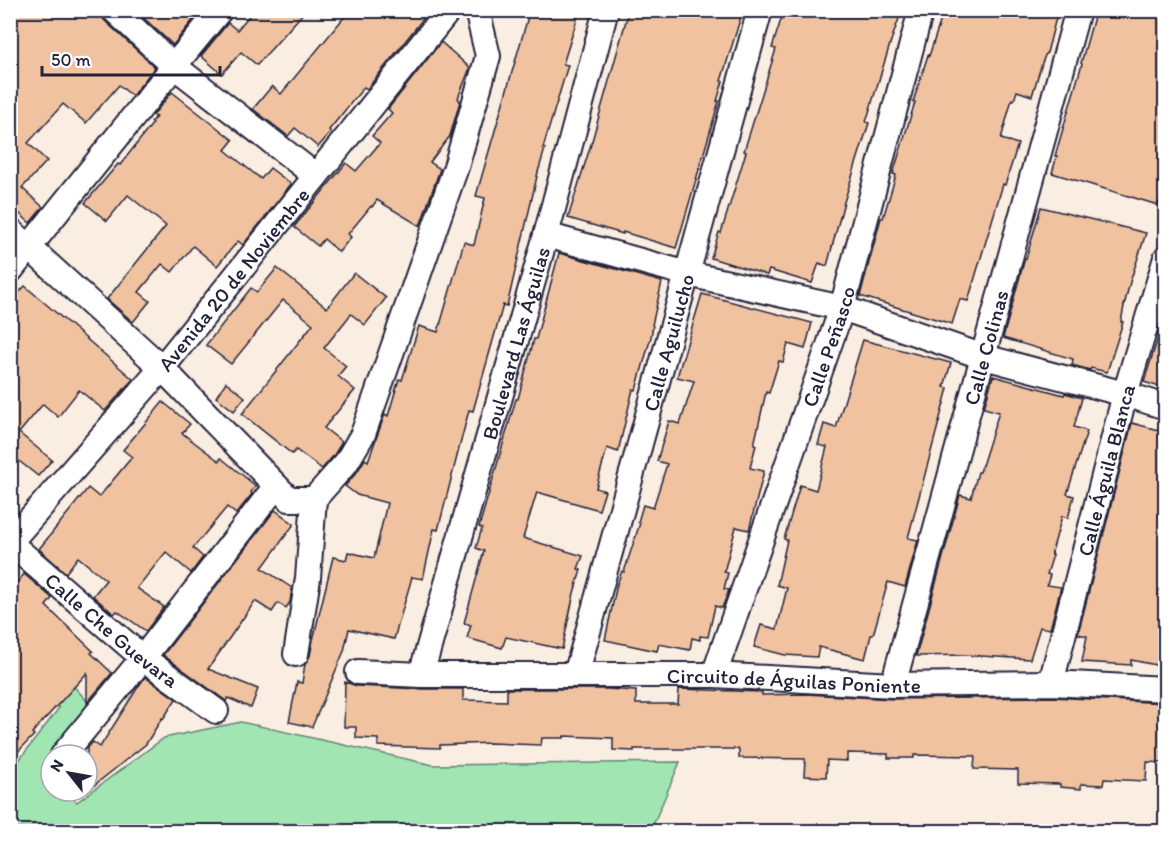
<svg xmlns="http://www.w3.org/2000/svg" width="1176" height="842" font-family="Itim,sans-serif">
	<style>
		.green { fill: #a1e6b2; stroke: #628476; stroke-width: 1.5 }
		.building { fill: #f0c2a0; stroke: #22223b; stroke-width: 1.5 }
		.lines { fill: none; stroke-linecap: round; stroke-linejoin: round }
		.minor-casing { stroke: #22223b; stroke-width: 28 }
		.minor { stroke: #fff; stroke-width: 24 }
		.labels { text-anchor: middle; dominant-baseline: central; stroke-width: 4.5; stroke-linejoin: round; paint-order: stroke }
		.street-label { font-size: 21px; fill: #22223b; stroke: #fff }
	</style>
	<rect width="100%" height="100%" fill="#faede2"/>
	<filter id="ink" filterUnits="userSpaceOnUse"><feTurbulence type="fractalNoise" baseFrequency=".0167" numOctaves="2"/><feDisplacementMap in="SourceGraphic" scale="12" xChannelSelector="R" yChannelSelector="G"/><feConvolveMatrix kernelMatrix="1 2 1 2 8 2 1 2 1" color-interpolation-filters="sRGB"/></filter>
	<g filter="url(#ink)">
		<path class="green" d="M69,681L88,702L111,692L61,755H51V791H65L77,802L164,738L241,722L433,765L680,762L650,832L11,831L10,772L59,708L42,690Z"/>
		<g class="building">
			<path d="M10,10H100L101,15L104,20L155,67L132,96L119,85L86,123L63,104L28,143L47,161L22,188L43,207L30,223L10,205Z"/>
			<path d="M135,10H201L173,45Z"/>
			<path d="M254,10H306L257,65L241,52L222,74L201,56L228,23L237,30Z"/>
			<path d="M350,10H430L367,89L364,87L329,130L331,132L318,147L295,128L288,136L253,109L272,86L281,94Z"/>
			<path d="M530,10H580L563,64L568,65L543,148L545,149L538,172L507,306L503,305L473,411L469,410L438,530L434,529L423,579L412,577L394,639L349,629L344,651L312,727L289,722L297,682L302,683L305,664L310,656L313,640L333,557L346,560L348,552L374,558L387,503L357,495L345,486L357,472L365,459L368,461L385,414L388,416L399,379L402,380L419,326L438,332L464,242L474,245L485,198L476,196Z"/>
			<path d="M629,10H743L721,81H723L717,101H719L676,248L623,232V234L568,218L592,141Z"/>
			<path d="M784,10H902L891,41L866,122L869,123L844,202L827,266L819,263L812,283L769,270L767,275L711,258L719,232L721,233L746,152L744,151L751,129L776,49L772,48Z"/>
			<path d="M944,10H1058L1047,53H1046L1042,63L1032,96L1017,91L1014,100L1012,99L1001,139L1018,144L1005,185L1003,184L968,301L960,299L952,324L860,296L881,218H883L896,175L893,174L915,102H913L928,55L929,56Z"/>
			<path d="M1096,10H1166V182L1158,205L1052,173L1057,156H1055L1082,64L1081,63Z"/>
			<path d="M441,42L470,68L458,98L460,101L450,136L430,162L440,169L420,226L377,200L372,207L371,206L348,234L351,237L339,252L324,239L318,246L294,227L346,163L356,171L380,143L372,136L392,113L388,109Z"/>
			<path d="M172,92L233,140L225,150L261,179L270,168L291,184L243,245L238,241L217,266L193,246L172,272L162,264L139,292L150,301L133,322L107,299L166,226L128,195L107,221L85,203L118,164L120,165L153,123L151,122L156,117L153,115Z"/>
			<path d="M1041,207L1146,233L1130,282L1124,306L1121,322H1123L1107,372L1091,368L1090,370L1072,365L1073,359L1003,338L1025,258L1026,259Z"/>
			<path d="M559,253L662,282L652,325L653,326L651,337L636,390L633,389L618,452L607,448L596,488L605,491L599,510L537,492L523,538L583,556L578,569L581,570L574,593L562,649L506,637L502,648L467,638L471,625L464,623L484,551L476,548L482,528L479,527L516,399H518L534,339H536Z"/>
			<path d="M277,268L327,308L354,273L386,298L365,325L351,314L324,348L346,366L338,376L355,390L324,428L342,442L334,455L322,469L296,450L292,454L242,414L313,324L283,300L231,364L206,345L251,288L257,292Z"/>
			<path d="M25,286L133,379L105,411L79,390L58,417L43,404L19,433L52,460L38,476L10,454V302Z"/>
			<path d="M702,294L812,323L805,349L788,344L783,362L779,361L769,393L766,392L754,445H756L750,468L764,471L749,530L736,527L724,572L728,573L724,589L729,590L722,608L715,606L708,637L700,636V640L692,638L690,650L659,644L657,651L605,640L617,584L622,571L624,572L640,523L638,522L643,505L653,508L667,464L657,461L669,421L680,424L694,381L677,377Z"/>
			<path d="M1161,328H1166V389L1144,382Z"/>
			<path d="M863,340L951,363L944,387L948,388L908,538L918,540L905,587L888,582L873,635H871L865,659L819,647L817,657L785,655L754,647L761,625L777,629L787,588L777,585L787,540L784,539L800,485L816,490L827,447L818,445L824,424L836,428Z"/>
			<path d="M993,376L1064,395L1065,393L1082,398L1074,427L1087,431L1067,494L1074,496L1068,518L1062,516L1051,555H1053L1047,574L1050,575L1047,585L1061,587L1050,629L1040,627L1030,659L965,655L916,656L960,495L971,498L978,472H980L999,412L984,408Z"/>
			<path d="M226,382L245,397L234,411L216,397Z"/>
			<path d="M163,402L190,424L182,433L219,461L221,458L256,486L251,492L252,494L236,514L227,507L193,548L203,557L191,573L166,552L137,588L164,607L146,631L117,611L114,614L93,596L106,580L78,557L66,573L39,549L88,488L99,497L132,457L123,450Z"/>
			<path d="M1132,423L1166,432V667L1131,660V665L1082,662L1087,636L1078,634Z"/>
			<path d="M275,510L294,524L262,568L292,588L290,602L286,608L278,603L272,612L255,601L208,669L258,689L251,708L228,698L226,701L163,655Z"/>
			<path d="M24,574L52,598L46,606L93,651L91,653L112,673L87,703V673L32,733L34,735L10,760V592Z"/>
			<path d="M145,677L176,699L163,719L162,718L146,744L87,791V748L93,742L100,747L138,687Z"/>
			<path d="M345,682L357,686L420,689H463V700L507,701V689H607L636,691V704H678L679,689L762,692V695L806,694L893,699L1051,697L1166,703V763L1147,762L1146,781L1104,779L1103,785L1081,784V789L1060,787V784L1018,783V770L974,769L975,756L914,755V758H888V754L847,753V761L827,760L826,777L804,776L805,759L739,758V749H634V751L613,750V738L564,736V738H542L541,745L490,743L440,745V748L378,746V739L356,738V727H344Z"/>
		</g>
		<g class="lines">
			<defs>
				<g id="minor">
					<path d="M114,10L174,66L316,176"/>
					<path d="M10,230L162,368L289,499H314L346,463L363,434L456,167L488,56L477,10"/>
					<path d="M546,235L688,274L842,308L984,357L1125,394L1166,407"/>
					<path d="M10,271L174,66L220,10"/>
					<path id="s1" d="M10,542L162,368L449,10"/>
					<path id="s2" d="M10,543L143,658L216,711"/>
					<path d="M296,654L308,578L314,499"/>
					<path id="s3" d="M358,672L421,675H714L893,685L1051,683L1166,689"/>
					<path id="s4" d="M421,675L546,235L606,10"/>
					<path id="s5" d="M576,675L760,10"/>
					<path id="s6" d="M714,675L842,308L921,10"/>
					<path id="s7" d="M1051,683L1125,394L1166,258"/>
					<path id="s8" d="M893,685L1078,10"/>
					<path d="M63,755L143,658L276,486"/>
				</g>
			</defs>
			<use href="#minor" class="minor-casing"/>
			<use href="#minor" class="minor"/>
		</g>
	</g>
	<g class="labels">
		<g class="street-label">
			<text stroke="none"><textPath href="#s1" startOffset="345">Avenida 20 de Noviembre</textPath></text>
			<text stroke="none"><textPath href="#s4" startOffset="345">Boulevard Las Águilas</textPath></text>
			<text stroke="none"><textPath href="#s5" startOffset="345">Calle Aguilucho</textPath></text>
			<text stroke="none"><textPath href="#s6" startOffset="348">Calle Peñasco</textPath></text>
			<text stroke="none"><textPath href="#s8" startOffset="350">Calle Colinas</textPath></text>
			<text stroke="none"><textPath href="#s7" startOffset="220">Calle Águila Blanca</textPath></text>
			<text stroke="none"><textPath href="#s2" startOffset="134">Calle Che Guevara</textPath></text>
			<text stroke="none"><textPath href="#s3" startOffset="436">Circuito de Águilas Poniente</textPath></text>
		</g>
	</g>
	<rect width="1176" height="842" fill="none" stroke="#fff" stroke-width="36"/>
	<rect x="18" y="18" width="1140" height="806" fill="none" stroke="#22223b" stroke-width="2" filter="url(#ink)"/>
	<g transform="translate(69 773) rotate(301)"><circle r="28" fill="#ffffff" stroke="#a7a7b1" stroke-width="1.5"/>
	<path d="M0-4.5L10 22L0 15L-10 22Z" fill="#22223b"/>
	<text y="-9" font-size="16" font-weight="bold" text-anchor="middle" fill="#22223b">N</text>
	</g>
	<path d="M42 66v9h178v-9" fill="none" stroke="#22223b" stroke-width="3"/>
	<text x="51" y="66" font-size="18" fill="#22223b" stroke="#ffffff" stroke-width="4.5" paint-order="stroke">50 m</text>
</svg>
